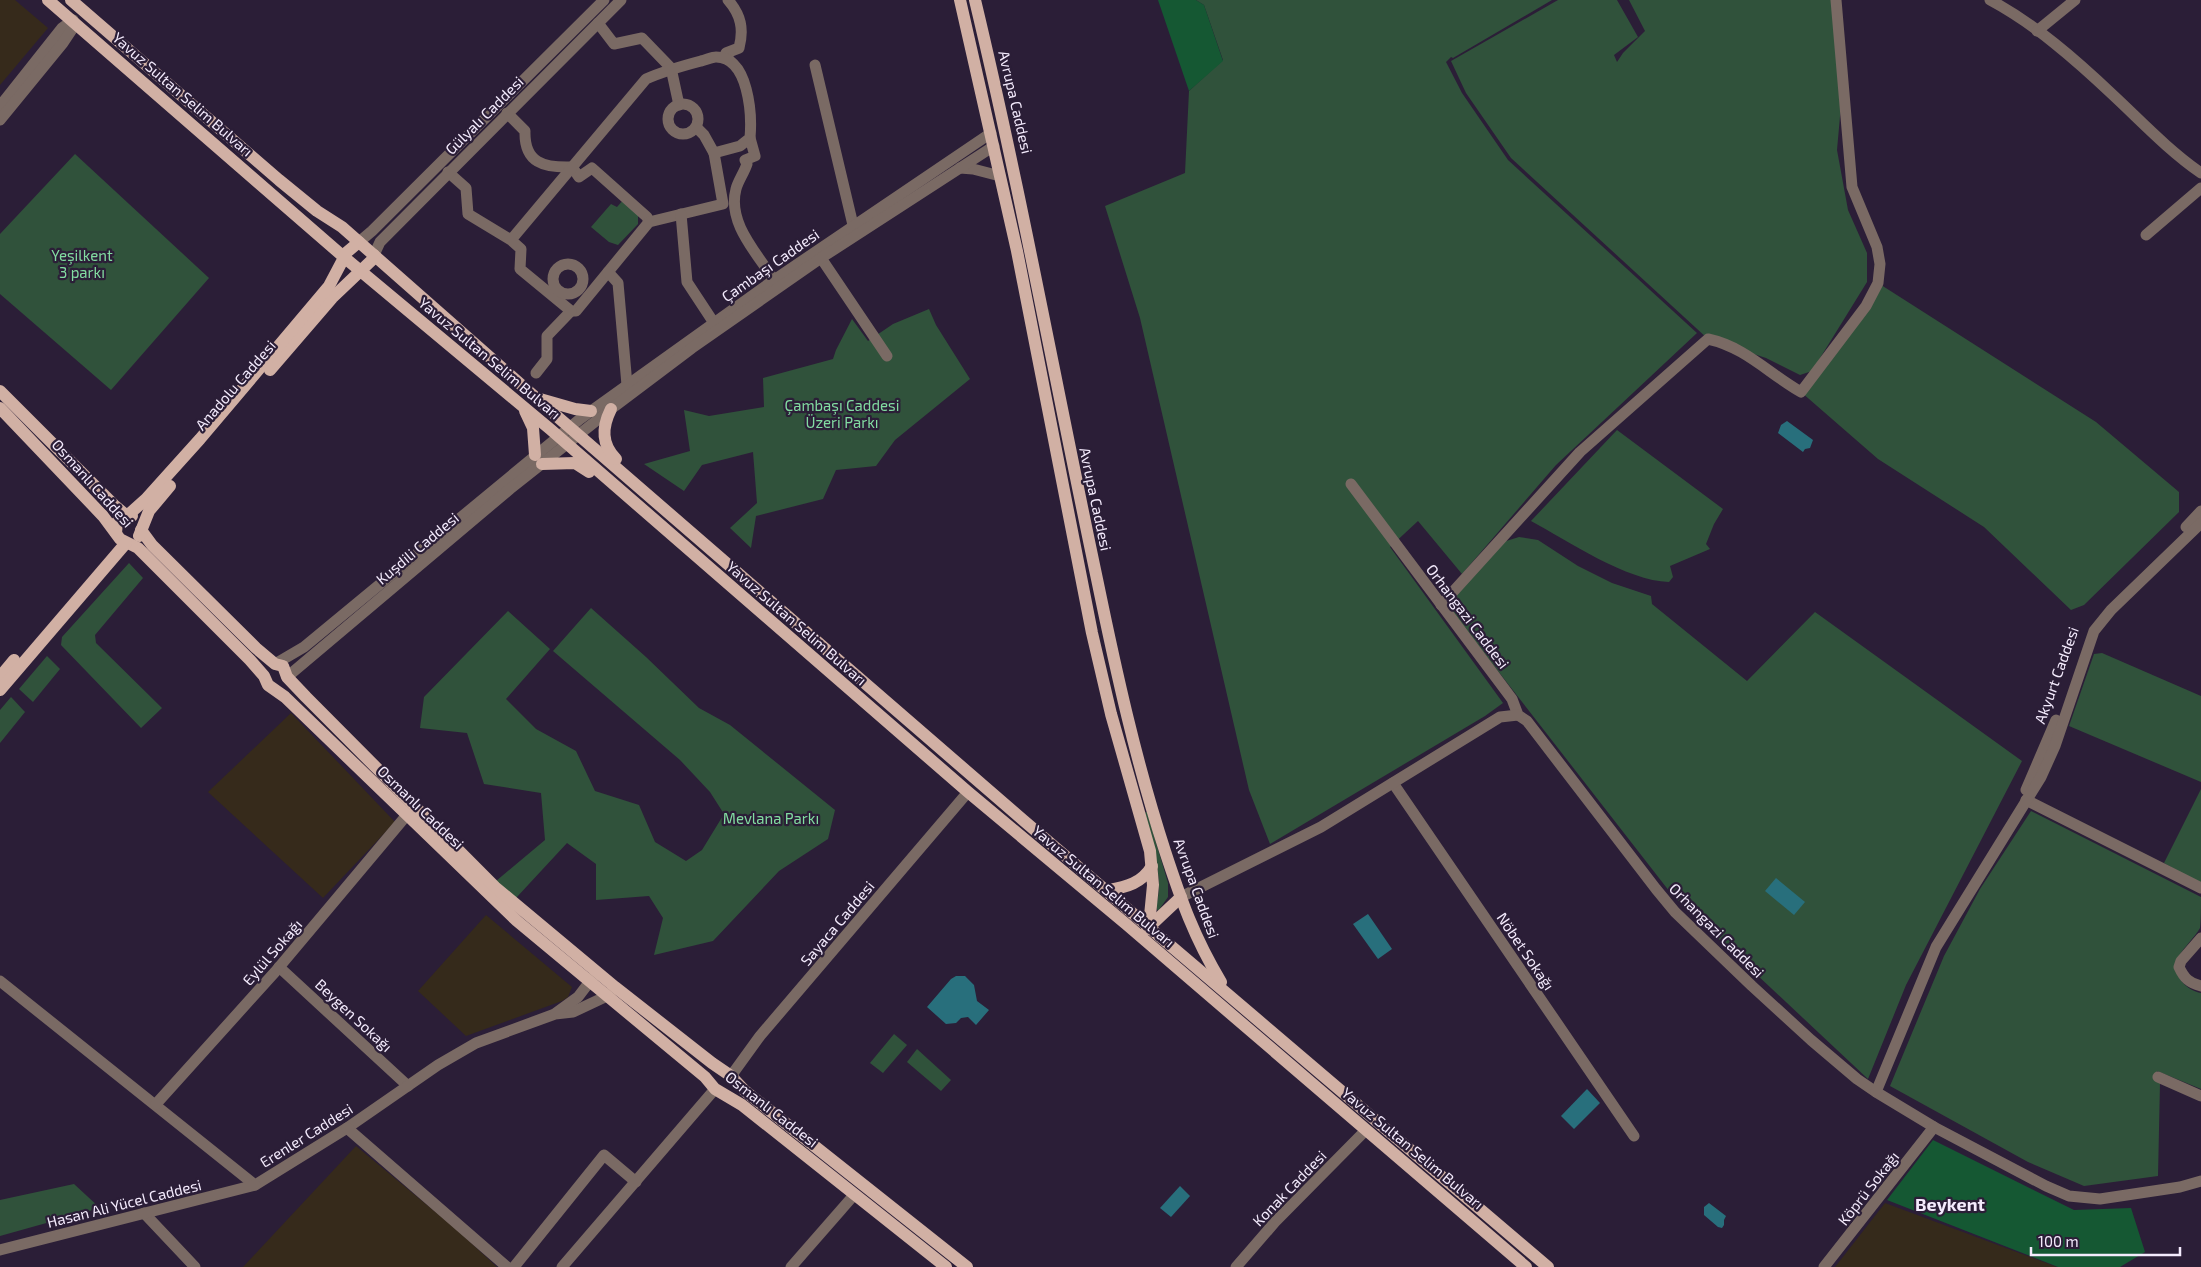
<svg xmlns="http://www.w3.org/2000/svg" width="2201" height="1267" font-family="'Exo 2',sans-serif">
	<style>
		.education { fill: #362a1b }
		.medical { fill: #352a1b }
		.green { fill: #30523b }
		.forest { fill: #155833 }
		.water { fill: #286f7c }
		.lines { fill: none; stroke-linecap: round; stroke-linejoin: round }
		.minor { stroke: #7a6a64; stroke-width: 11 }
		.major { stroke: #d1b0a4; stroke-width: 12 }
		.labels { text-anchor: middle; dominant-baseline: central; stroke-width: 4.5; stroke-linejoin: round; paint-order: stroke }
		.street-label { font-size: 15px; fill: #f4ebfd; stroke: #2b1e37 }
		.park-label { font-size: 15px; fill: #82dca1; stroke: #2b1e37 }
		.quarter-label { font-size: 18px; font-weight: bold; fill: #f4ebfd; stroke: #2b1e37 }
	</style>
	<rect width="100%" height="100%" fill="#2b1e37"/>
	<g class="education">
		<path d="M0,0H15L48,28L0,85Z"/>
		<path d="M291,713L395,822L323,898L208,792Z"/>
		<path d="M356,1146L456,1229L497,1267H243Z"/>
	</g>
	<g class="medical">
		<path d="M486,915L572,987L568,997L562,1001L466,1036L418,991Z"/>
		<path d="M1885,1203L2057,1267H1835Z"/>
	</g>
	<g class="green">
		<path d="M1196,0H1552L1453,58L1451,57L1446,62L1462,93L1508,160L1697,333L1556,465L1462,574L1418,521L1390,547L1503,703L1485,716L1270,844L1249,790L1140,318L1105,206L1185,173L1189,91L1223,60L1204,5Z"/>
		<path d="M1558,0H1617L1638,37L1614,55L1617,62L1623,53L1645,31L1629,0H1835L1843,83L1837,150L1848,210L1867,253V282L1812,371L1800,375L1766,358L1708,339L1511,158L1466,93L1451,61Z"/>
		<path d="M75,154L209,278L111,390L0,294V234Z"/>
		<path d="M624,199L638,213V224L618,245L609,242L591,227L611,204L617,207Z"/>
		<path d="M1878,283L2096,422L2179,492V512L2084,605L2071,610L1984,527L1878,459L1801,392Z"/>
		<path d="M929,309L936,325L970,379L895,440L876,466L836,470L823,499L756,516L751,548L730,528L757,503L753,452L702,465L684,491L644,464L690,451L684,410L709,416L764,407L763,378L833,359L836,350L852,319L868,341L893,324Z"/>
		<path d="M1617,430L1723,509L1714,524L1706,544L1710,549L1670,566L1673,577L1669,582C1627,581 1568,541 1531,521Z"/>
		<path d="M1519,537L1538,540L1578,566L1612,583L1651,596L1652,604L1747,681L1815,612L2022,761L1906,985L1868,1079L1673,896L1452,612L1450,602L1503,542Z"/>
		<path d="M129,563L143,578L95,635L96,643L162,708L141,728L61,645L62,637Z"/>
		<path d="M591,608L646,657L699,708L730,725L835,810L828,839L779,871L713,941L654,955L663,918L649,896L596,900V864L567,843L516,898L496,881L545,840L541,793L484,784L467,733L420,728L424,697L508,611L550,649L506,699L536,729L576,751L595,791L639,805L655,842L686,861L702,850L724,814L710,792L680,760L553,651Z"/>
		<path d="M2102,653L2201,696V782L2069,726L2094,654Z"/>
		<path d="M47,656L60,669L33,702L19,689Z"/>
		<path d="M11,697L25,712L0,743V710Z"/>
		<path d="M2201,789V884L2164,863Z"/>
		<path d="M2031,811L2201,897C2201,906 2201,921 2200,928C2194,938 2185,946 2179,956C2170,973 2185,990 2201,993V1089L2157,1071L2160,1083L2158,1176L2084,1186L2028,1162L1890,1086L1944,956L1980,889Z"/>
		<path d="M1147,812L1168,883V897L1158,911L1156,907C1165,877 1151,842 1143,813Z"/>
		<path d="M894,1034L907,1045L883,1073L870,1063Z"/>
		<path d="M917,1049L951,1080L941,1091L907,1062Z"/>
		<path d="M74,1184L100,1208L0,1236V1200Z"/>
	</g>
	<g class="forest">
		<path d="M1158,0H1196L1204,5L1223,61L1189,91Z"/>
		<path d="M1933,1140L2074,1210L2131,1208L2145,1252L2120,1267H2058L1887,1200Z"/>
	</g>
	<g class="water">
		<path d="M1787,421L1813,440L1810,448L1805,449L1803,452L1778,433L1781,425Z"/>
		<path d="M1776,878L1805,902L1794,915L1765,891Z"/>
		<path d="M1368,914L1392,949L1378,959L1353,924Z"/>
		<path d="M956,976H965L974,985L977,1001L989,1010L976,1025L968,1017L961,1018L956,1023L946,1024L927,1007L951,979Z"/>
		<path d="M1587,1089L1600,1103L1574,1129L1561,1116Z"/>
		<path d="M1180,1186L1190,1196L1171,1217L1160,1208Z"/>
		<path d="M1709,1203L1726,1216L1724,1220V1225L1722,1228L1718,1227L1704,1215V1207Z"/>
	</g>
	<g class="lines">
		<g class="minor">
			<path d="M728,0C741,15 744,29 739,48L726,53L729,60"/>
			<path d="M1990,0C2035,24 2076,60 2113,95C2142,122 2168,150 2201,173"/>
			<path d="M598,23L614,44L642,38L671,68L679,105"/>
			<path d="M2037,31L2075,0"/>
			<path d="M815,65L853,225"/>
			<circle cx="683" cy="119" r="15"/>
			<path d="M0,106L62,28L73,20"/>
			<path d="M507,113L525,131C524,163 544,168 572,167L579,177L592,168L647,217L649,222"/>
			<path d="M0,120L63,43L73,28V20"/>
			<path d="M696,127L704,135L714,153"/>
			<path d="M750,138L755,156L745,160L747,164C744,173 738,181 736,189C727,223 757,253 774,280"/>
			<path d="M960,168L973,169L1000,176"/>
			<path d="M448,172L466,188L468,214L511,240L646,79C664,71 682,66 701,61C706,60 712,57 716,57C749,57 752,115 750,138L740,146L714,153L723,204L649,222L576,311H571L520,269L521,249L511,240"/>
			<path d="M681,214L687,282L714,323"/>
			<path d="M2146,235L2201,188"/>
			<path d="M359,242L372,231L604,0"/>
			<path d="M374,255L380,242L621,0"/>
			<path d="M821,258L887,356"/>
			<circle cx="568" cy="279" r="15"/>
			<path d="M608,272L618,283L627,385"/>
			<path d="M536,373L547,359V336L571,311"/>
			<path d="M1351,484L1512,699L1518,715L1527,721L1537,734L1656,889L1675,912L1752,986L1811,1040L1857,1079L1876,1092L1934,1127L2046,1186L2069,1196L2100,1199L2180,1187L2201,1181"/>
			<path d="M2186,527L2201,511"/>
			<path d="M1441,605L1580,452L1708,339C1745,347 1768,373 1801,392L1866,306L1878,283L1880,264L1877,247L1852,187L1836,0"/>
			<path d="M275,664L304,647L580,419L774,280L991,133"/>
			<path d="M287,677L510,489L615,406L692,348L821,258L994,146"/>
			<path d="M1393,783L1634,1136"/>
			<path d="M2026,790L2056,720"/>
			<path d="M2026,800L2201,888"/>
			<path d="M1181,897L1321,827L1500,717L1518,715"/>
			<path d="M2201,938L2181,961L2179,967C2184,978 2189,983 2201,986"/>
			<path d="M279,967L408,1086"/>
			<path d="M0,981L255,1185L347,1128L438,1065L476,1043L555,1014L573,1012L607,996L613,989"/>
			<path d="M556,1013L578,997L594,976"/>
			<path d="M731,1076L760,1036L968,792"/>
			<path d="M2158,1077L2201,1096"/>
			<path d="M1876,1092L1936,947L2041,777L2055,746L2094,631L2111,610L2201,523"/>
			<path d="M156,1104L275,972L406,816"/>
			<path d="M347,1128L507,1267"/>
			<path d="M144,1213L195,1267"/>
			<path d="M0,1250L255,1185"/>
			<path d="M514,1267L604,1155L636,1182"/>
			<path d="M562,1267L715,1089"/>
			<path d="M791,1267L854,1195"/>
			<path d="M1236,1267L1275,1222L1366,1130"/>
			<path d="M1824,1267L1934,1127"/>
		</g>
		<g class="major">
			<path d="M48,0L345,258L550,429L968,792L1126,924L1526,1267"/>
			<path d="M71,0L279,180L317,211L342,227L359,242L560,419L1023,820L1548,1267"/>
			<path d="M960,0L1017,251L1092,633L1111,714L1150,851L1153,885L1149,926"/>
			<path d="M975,0C1021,192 1056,386 1097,579C1116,671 1136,762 1165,851C1181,900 1194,937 1221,982"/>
			<path d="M270,370L332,298L372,260L374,255"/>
			<path d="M0,391L114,505L127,516H132"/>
			<path d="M540,399L575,409L591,411"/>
			<path d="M0,408L103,516L120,539L138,548L250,660L264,676L268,685L285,697L517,921L705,1077L715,1089L742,1105L946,1267"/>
			<path d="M611,409C602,427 601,444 616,459"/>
			<path d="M525,411L533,428L535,455"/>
			<path d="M542,464L575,463L589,472"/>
			<path d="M141,530L152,545L256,648L275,664L283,666L287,677L306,697L495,887L615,987L712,1063L731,1076L745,1091L967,1267"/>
			<path d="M116,533L117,522L127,516L146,499L200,439L329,286L347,252L359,242"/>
			<path d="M139,536L149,511L170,486"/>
			<path d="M0,677L14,660"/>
			<path d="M0,690L126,543"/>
			<path d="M1108,890C1127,887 1142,883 1152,866"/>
			<path d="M1147,929L1181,897"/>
		</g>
	</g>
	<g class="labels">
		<g class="street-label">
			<text transform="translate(183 94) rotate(41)">Yavuz Sultan Selim Bulvarı</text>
			<text transform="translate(1016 102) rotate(77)">Avrupa Caddesi</text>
			<text transform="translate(484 115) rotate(-45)">Gülyalı Caddesi</text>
			<text transform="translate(770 265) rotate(-35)">Çambaşı Caddesi</text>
			<text transform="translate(490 358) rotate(40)">Yavuz Sultan Selim Bulvarı</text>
			<text transform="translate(235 385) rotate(-49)">Anadolu Caddesi</text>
			<text transform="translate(93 483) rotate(48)">Osmanlı Caddesi</text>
			<text transform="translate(1096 499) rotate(78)">Avrupa Caddesi</text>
			<text transform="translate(417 548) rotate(-40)">Kuşdili Caddesi</text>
			<text transform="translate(1468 616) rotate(53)">Orhangazi Caddesi</text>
			<text transform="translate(797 623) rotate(41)">Yavuz Sultan Selim Bulvarı</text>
			<text transform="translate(2056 675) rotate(-70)">Akyurt Caddesi</text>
			<text transform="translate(421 807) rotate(44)">Osmanlı Caddesi</text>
			<text transform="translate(1104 886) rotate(40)">Yavuz Sultan Selim Bulvarı</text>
			<text transform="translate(1197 888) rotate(70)">Avrupa Caddesi</text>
			<text transform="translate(837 923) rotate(-50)">Sayaca Caddesi</text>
			<text transform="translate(1717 930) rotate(45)">Orhangazi Caddesi</text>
			<text transform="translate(1526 951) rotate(56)">Nöbet Sokağı</text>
			<text transform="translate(272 952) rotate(-49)">Eylül Sokağı</text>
			<text transform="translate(354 1015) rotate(43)">Beygen Sokağı</text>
			<text transform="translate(772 1109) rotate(38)">Osmanlı Caddesi</text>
			<text transform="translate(306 1135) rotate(-32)">Erenler Caddesi</text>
			<text transform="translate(1413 1148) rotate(40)">Yavuz Sultan Selim Bulvarı</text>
			<text transform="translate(1289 1188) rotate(-46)">Konak Caddesi</text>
			<text transform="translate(1868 1188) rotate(-52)">Köprü Sokağı</text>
			<text transform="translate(124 1203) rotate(-14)">Hasan Ali Yücel Caddesi</text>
		</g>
		<g class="park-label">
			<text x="82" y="255">Yeşilkent<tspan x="82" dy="17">3 parkı</tspan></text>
			<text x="842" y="405">Çambaşı Caddesi<tspan x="842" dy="17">Üzeri Parkı</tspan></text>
			<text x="771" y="818">Mevlana Parkı</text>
		</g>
		<g class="quarter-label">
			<text x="1950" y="1204">Beykent</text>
		</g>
	</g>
	<path d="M2031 1247v8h149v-8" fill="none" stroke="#f4ebfd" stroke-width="2.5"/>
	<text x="2038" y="1247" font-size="15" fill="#f4ebfd" stroke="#2b1e37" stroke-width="4" paint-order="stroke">100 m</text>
</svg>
